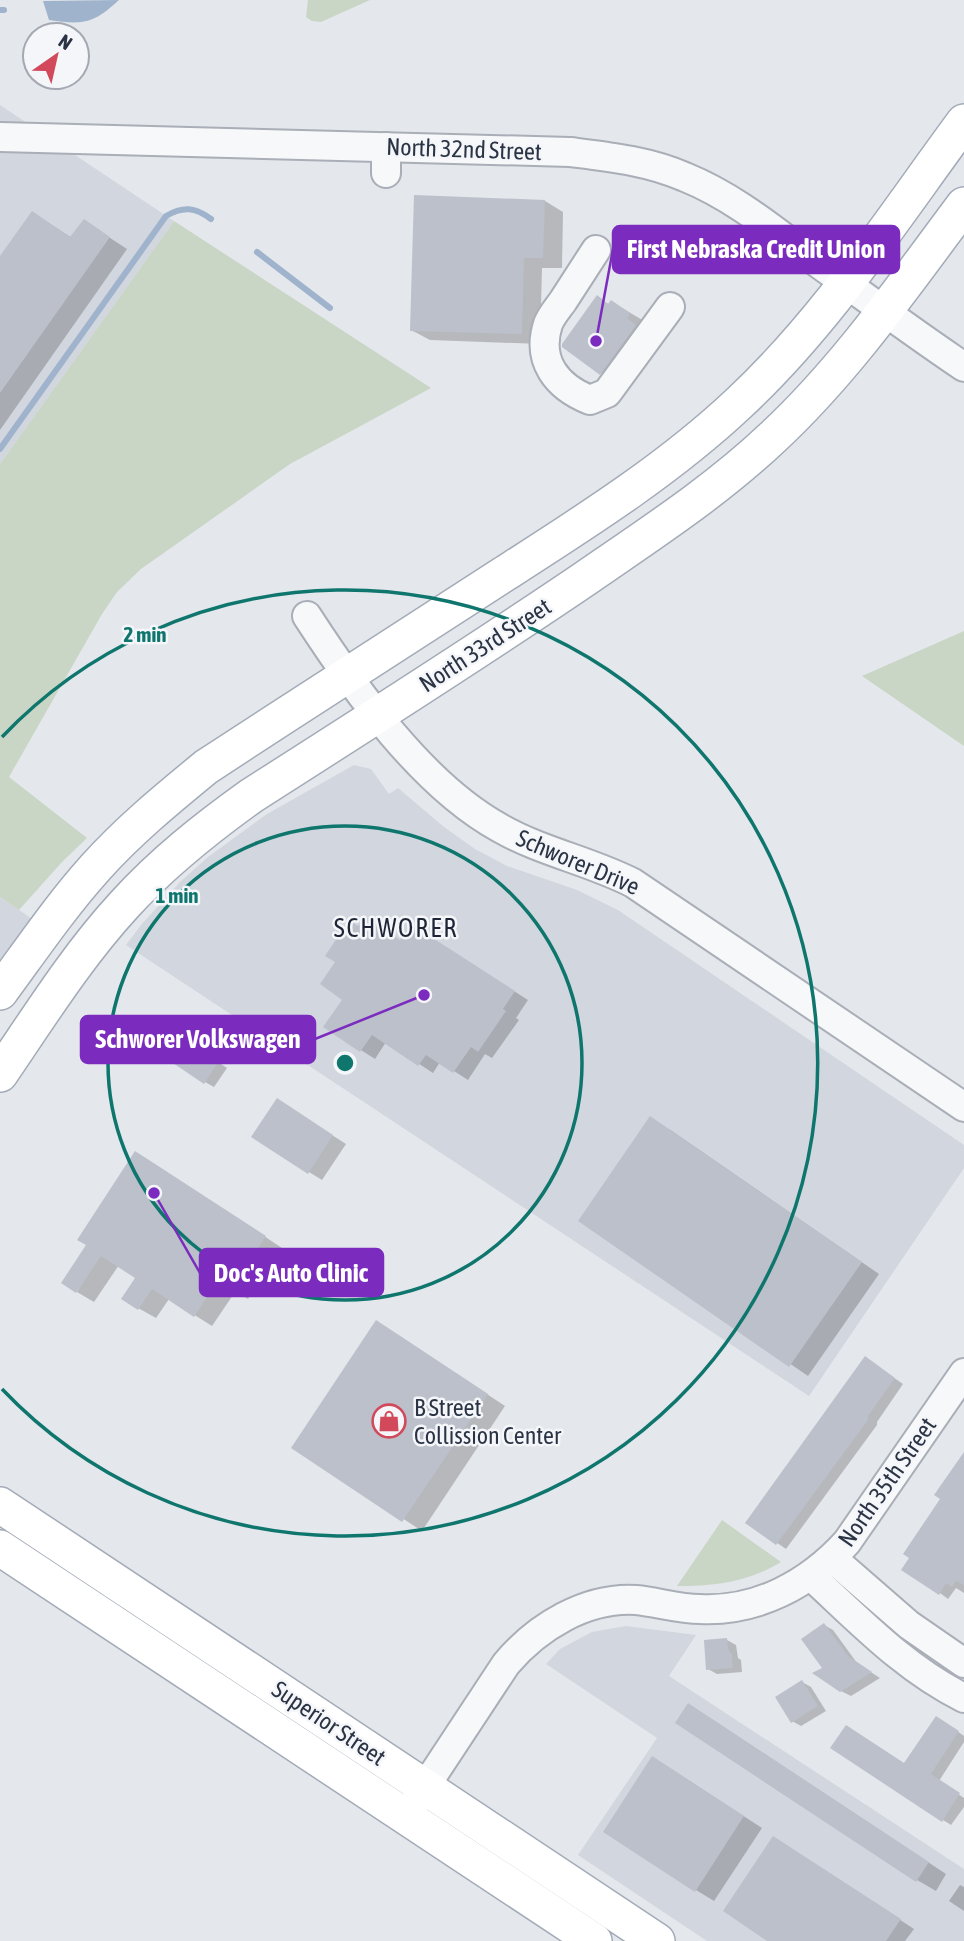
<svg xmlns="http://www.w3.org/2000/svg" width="964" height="1941" font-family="'Asap Condensed',sans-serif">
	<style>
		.built { fill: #d2d6de }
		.green { fill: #c9d6c5 }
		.water { fill: #9fb4cc }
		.shadow { fill: #0003 }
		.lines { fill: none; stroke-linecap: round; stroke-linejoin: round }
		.stream { stroke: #9fb4cc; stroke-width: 6 }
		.building { fill: #bbc0ca }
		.minor-casing { stroke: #a9aeb7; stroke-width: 32 }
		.major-casing { stroke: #a3abb8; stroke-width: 38 }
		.minor { stroke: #f7f8fa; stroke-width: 28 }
		.major { stroke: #fff; stroke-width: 35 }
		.ring { fill: none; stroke: #0f766e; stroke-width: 3.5 }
		.labels { text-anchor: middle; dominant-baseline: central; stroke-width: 5; stroke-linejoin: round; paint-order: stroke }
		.street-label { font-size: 24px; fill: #2b3445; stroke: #f4f6f9 }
		.poi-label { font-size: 24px; fill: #2b3445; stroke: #f4f6f9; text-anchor: start }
		.neighbourhood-label { font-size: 26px; letter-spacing: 2px; fill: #1d2536; stroke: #f4f6f9 }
		.centre { fill: #0f766e; stroke: #f4f6f9; stroke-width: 3.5 }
		.ring-label { font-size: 21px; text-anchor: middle; font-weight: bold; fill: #0f766e; stroke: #f4f6f9; stroke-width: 5; stroke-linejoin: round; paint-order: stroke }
		.leader { fill: none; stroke: #7b2cbf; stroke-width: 2.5 }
		.callout-dot { fill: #7b2cbf; stroke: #f4f6f9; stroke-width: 2.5 }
		.callout { fill: #7b2cbf; stroke: #7b2cbf; stroke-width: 2.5 }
		.callout-label { font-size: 26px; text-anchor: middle; font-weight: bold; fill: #fff }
	</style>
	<rect width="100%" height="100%" fill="#e4e7ec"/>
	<g class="built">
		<path d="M0,105L174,221L0,464Z"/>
		<path d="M354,765L371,769L389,794L398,788L444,827L475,849L507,866L577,890L618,910L964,1145V1168L809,1396L126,945L141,925L181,881L208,857L267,814Z"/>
		<path d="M0,897L38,923L0,976Z"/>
		<path d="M626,1626L696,1635L669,1676L964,1869V1941H707L578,1855L657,1738L546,1664L560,1649L592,1632Z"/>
	</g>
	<g class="green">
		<path d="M308,0H370L321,22L312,21L306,17Z"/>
		<path d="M174,221L431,388L290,464L141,569L117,592L102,614L9,777L87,838L62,862L19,910L0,897V464Z"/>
		<path d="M964,631V746L862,676Z"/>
		<path d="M722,1520L781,1562C748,1582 715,1586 677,1586Z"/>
	</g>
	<path class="water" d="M119,0C93,24 83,25 49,20L43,1Z"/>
	<g class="shadow">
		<path d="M545,201L563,212L562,268H542L540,344L430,340L411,330Z"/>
		<path d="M33,213L72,238L84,221L127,249L0,430V259Z"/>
		<path d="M597,297L610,305L612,302L639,318L656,330L653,335L662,342L628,389L601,373Z"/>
		<path d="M359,928L407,947L426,935L528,1000L516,1018L519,1020L492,1058L485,1054L468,1080L440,1062L433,1073L386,1042L375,1059L325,1027L344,999Z"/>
		<path d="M192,1045L227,1068L214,1087L205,1082Z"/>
		<path d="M291,1109L346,1144L322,1180L309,1172Z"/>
		<path d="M669,1129L879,1274L808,1376L581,1221Z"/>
		<path d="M153,1163L282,1248L248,1299L235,1292L212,1326L169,1299L156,1318L138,1308L137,1277L119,1265L94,1302L77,1292Z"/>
		<path d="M395,1333L505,1406L422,1531L293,1447Z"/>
		<path d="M874,1364L903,1384L877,1422V1425L786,1549L747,1522Z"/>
		<path d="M964,1454V1593L956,1588L948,1599L940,1593L942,1499Z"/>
		<path d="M824,1625L833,1630L857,1663L880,1678L851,1696L841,1691L824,1668Z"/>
		<path d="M727,1640L736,1645L738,1658L741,1660L742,1672L717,1674L708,1669Z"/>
		<path d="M802,1682L811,1687L826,1711L801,1726L792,1721Z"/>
		<path d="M707,1716L946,1874L936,1891L917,1880Z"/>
		<path d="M946,1723L964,1736V1742L939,1781L964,1798V1807L951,1825L943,1820L905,1765Z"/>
		<path d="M671,1769L762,1828L714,1901L696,1890Z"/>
		<path d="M787,1846L914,1929L905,1941H771Z"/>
		<path d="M960,1885L964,1887V1911L949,1901Z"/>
	</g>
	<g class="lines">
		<g class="stream">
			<path d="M0,10H4"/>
			<path d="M257,252L330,308"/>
			<path d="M0,449L166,216C183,206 195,207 211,219"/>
		</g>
	</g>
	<g class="building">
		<path d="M414,195L545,200L543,258H524L522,334L410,331Z"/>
		<path d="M32,211L70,237L84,219L110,237L0,393V256Z"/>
		<path d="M597,295L608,304L611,300L630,313L627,318L636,325L600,375L562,347V344Z"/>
		<path d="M365,916L400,940L411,924L515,991L503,1009L506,1011L478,1052L471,1047L453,1073L426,1055L418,1066L372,1035L360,1052L323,1027L342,1000L320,984L335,962L325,956L349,920L358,926Z"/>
		<path d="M182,1037L219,1061L204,1084L167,1059Z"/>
		<path d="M277,1098L333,1135L308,1174L251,1137Z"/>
		<path d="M650,1116L862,1262L789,1367L578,1221Z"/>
		<path d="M135,1151L266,1236L230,1291L217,1282L194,1317L152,1289L138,1310L121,1299L135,1278L101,1256L76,1293L61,1283L86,1245L77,1240Z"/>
		<path d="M376,1320L488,1394L402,1522L291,1448Z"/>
		<path d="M865,1356L895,1378L868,1416V1420L776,1545L745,1523Z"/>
		<path d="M964,1452V1585L956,1581L952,1587L946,1583L939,1595L901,1570L909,1558L903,1554L940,1499L934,1495Z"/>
		<path d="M824,1623L848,1656L872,1672L840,1692L812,1673L822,1668L801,1639Z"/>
		<path d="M727,1638L728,1648L730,1653H732L733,1668L706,1670L704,1640Z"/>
		<path d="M802,1680L818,1706L791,1723L775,1697Z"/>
		<path d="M688,1703L929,1862L916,1882L675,1723Z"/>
		<path d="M936,1716L959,1731L931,1774L960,1793L942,1822L830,1748L846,1725L904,1763Z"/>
		<path d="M652,1756L744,1816L695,1892L603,1832Z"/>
		<path d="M773,1836L901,1919L886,1941H767L723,1911Z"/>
	</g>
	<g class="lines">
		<defs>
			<g id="minor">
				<path d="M0,137L570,152C610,157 648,161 685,177C732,196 771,228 811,258C862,295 912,332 964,367"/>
				<path d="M386,147V173"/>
				<path d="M596,250C585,267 574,284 563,301C558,308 551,316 548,324C536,361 557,387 590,400L607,393L670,307"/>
				<path d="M307,616C355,690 422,785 500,828C542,852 590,861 633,883L964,1107"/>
				<path d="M832,1558L909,1625L964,1663"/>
				<path d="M811,1576C860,1621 904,1668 964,1698"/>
				<path d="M413,1805L506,1664C537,1627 586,1597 636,1600C657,1602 679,1609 700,1609C757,1612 809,1584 847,1542L964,1373"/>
			</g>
			<g id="major">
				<path d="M0,992C31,950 60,907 95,868C128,831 167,799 206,767C305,702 405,638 504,574C585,522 669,469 739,403C827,321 893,218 964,122"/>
				<path d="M0,1074C39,1017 77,956 124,905C162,863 205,829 251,796C362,725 474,654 583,580C648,535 715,492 773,437C846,369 904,285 964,205"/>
				<path d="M0,1505L657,1941"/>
				<path d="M0,1548L594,1941"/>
			</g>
		</defs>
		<use href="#minor" class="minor-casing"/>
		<use href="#major" class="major-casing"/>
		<use href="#minor" class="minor"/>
		<use href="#major" class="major"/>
	</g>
	<g class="ring">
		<circle cx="345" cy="1063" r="237"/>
		<path d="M2 737A473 473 0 1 1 2 1389"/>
	</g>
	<defs>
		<symbol id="shop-ring" viewBox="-11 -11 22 22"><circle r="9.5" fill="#f4f6f9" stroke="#d1495b" stroke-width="1.5"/><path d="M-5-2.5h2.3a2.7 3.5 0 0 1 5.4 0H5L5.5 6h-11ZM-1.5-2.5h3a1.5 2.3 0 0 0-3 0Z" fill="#d1495b"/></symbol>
	</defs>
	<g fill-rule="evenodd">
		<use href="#shop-ring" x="370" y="1402" width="38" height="38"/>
	</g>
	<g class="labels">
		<g class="street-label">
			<text transform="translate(464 149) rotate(2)">North 32nd Street</text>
			<text transform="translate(485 645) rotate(-33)">North 33rd Street</text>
			<text transform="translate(578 862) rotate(23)">Schworer Drive</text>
			<text transform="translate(887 1482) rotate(-55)">North 35th Street</text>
			<text transform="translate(329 1723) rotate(34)">Superior Street</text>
		</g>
		<g class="poi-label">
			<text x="414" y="1407">B Street<tspan x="414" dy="28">Collission Center</tspan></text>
		</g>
		<g class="neighbourhood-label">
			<text x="396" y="928">SCHWORER</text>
		</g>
	</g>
	<circle cx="345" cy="1063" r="10" class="centre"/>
	<g class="ring-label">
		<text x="145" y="642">2 min</text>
		<text x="177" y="903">1 min</text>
	</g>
	<path class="leader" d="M596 341L613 249M424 995L315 1039M154 1193L200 1273"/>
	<g class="callout-dot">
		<circle cx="596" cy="341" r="7"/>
		<circle cx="424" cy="995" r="7"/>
		<circle cx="154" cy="1193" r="7"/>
	</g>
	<g class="callout">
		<rect x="613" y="226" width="286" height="47" rx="7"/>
		<rect x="81" y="1016" width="234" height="47" rx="7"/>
		<rect x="200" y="1249" width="183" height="47" rx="7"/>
	</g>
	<g class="callout-label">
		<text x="756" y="258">First Nebraska Credit Union</text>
		<text x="198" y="1048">Schworer Volkswagen</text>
		<text x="291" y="1282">Doc's Auto Clinic</text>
	</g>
	<g transform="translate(56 56) rotate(34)"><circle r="33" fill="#f4f6f9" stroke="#a4a8b1" stroke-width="2"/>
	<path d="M0-5L12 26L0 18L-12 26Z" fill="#d1495b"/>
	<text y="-10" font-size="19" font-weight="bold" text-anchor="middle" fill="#2b3445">N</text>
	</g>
</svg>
